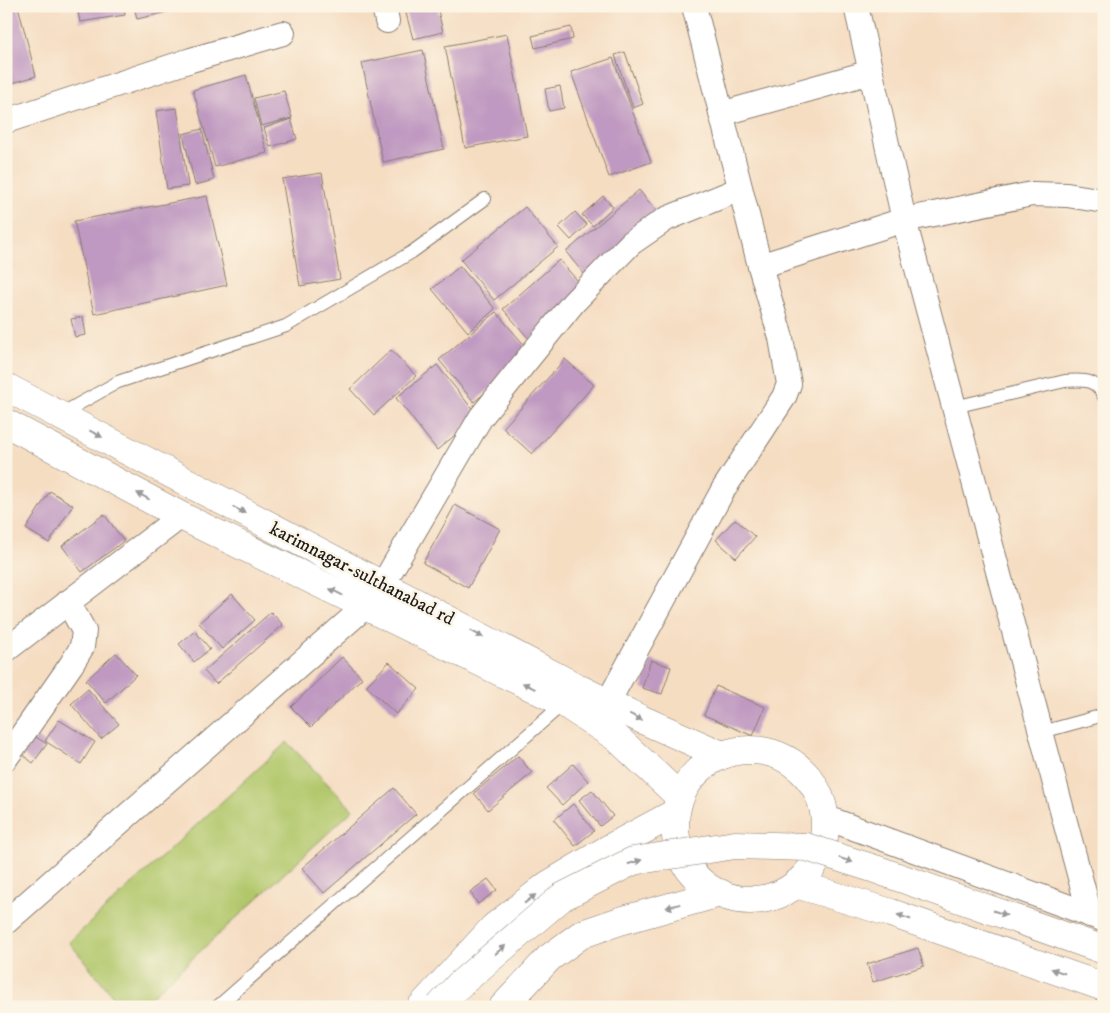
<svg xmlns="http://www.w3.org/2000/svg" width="1110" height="1013" font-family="'IM FELL DW Pica',serif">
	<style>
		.green { fill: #b1c76b; stroke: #667244 }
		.building { fill: #bf99c1 }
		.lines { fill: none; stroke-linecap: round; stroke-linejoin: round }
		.lane-casing { stroke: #887c6f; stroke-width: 14 }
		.street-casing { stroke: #887c6f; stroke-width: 26 }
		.highway-casing { stroke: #887c6f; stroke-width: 29 }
		.lane { stroke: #fff; stroke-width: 12 }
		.street { stroke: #fff; stroke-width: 24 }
		.highway { stroke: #fff; stroke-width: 28 }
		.highway-bridge-casing { stroke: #887c6f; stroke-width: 29; stroke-linecap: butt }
		.highway-bridge { stroke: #fff; stroke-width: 28 }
		.oneway { fill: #999 }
		.labels { text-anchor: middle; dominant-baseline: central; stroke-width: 5; stroke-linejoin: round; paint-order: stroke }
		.street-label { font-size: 19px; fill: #1c1c1c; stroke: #fcf5e5 }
	</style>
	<rect width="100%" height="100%" fill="#fcf5e5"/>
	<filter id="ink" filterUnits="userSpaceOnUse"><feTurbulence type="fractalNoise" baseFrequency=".02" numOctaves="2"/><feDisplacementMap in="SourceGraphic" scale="10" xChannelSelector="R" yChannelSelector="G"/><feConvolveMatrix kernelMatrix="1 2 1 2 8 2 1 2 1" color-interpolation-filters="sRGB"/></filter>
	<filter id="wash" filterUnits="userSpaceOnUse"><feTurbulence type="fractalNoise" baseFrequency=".0096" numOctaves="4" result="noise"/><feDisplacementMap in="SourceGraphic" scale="20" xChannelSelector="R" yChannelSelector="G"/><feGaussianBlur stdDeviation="1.12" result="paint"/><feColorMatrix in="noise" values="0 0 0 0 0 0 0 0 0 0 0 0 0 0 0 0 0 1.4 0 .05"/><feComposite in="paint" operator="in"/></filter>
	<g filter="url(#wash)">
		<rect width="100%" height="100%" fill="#f5ddc2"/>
		<path class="green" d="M287,742L353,810L140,1007H122L69,942Z"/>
		<g id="blocks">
			<g class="building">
				<path d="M15,6H18L36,76L6,85V9Z"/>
				<path d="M77,6H124L125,15L80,22Z"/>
				<path d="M134,6H175L176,10L137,19Z"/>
				<path d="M404,6H437L443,32L413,39Z"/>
				<path d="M571,27L573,39L535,48L532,36Z"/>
				<path d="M507,34L527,136L465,148L445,46Z"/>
				<path d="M423,50L444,149L383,162L362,63Z"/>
				<path d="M625,52L643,104L633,108L615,55Z"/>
				<path d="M613,58L651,162L609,177L571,72Z"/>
				<path d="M246,75L267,153L215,167L193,90Z"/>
				<path d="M560,86L564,108L549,111L545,89Z"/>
				<path d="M284,91L292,118L261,126L254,98Z"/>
				<path d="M177,108L188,186L167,189L156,111Z"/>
				<path d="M291,119L297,139L270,147L264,128Z"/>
				<path d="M202,129L214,180L195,185L183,134Z"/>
				<path d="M322,173L340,279L300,286L282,179Z"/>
				<path d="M639,190L662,218L588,279L566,252Z"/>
				<path d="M207,196L227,285L94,314L74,221Z"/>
				<path d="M603,196L613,207L593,226L582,215Z"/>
				<path d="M525,207L558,247L494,300L461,260Z"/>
				<path d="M575,212L587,225L571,240L559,227Z"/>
				<path d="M559,260L586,290L530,340L503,309Z"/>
				<path d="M460,266L495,309L468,332L432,289Z"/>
				<path d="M496,312L532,354L474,402L439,360Z"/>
				<path d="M83,317L86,335L75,337L71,319Z"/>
				<path d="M391,350L416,376L374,415L350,389Z"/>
				<path d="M565,359L594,385L532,454L503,428Z"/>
				<path d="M437,365L478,416L437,450L396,398Z"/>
				<path d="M50,491L73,505L49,543L26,529Z"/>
				<path d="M455,505L500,529L468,588L423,563Z"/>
				<path d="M104,514L124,541L82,572L62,546Z"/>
				<path d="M735,519L755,537L736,558L716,540Z"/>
				<path d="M232,594L255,620L222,649L199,623Z"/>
				<path d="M271,612L283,625L216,684L204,671Z"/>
				<path d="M195,631L210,649L194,662L179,644Z"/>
				<path d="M116,653L136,675L106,703L86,680Z"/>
				<path d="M342,657L362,678L311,727L291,707Z"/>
				<path d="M651,660L671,667L662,694L642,688Z"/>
				<path d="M389,662L419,689L396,714L366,686Z"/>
				<path d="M716,686L765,707L753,736L704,715Z"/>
				<path d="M88,689L119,724L101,739L71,704Z"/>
				<path d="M59,720L95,742L81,764L45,741Z"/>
				<path d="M36,737L47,744L33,763L23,755Z"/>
				<path d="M518,756L532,773L488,810L474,793Z"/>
				<path d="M573,764L588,781L562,805L546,788Z"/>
				<path d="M394,788L416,814L324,893L302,868Z"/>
				<path d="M592,790L613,816L600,826L579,800Z"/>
				<path d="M573,804L594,831L575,846L554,820Z"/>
				<path d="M488,879L497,890L478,904L470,892Z"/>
				<path d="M918,948L924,966L873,982L867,964Z"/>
			</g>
		</g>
	</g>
	<g filter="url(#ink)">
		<use href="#blocks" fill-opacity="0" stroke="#887c6f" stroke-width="1"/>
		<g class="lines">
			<defs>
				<g id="lane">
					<path d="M954,407L1065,381C1083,380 1096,378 1104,397"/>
					<path d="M59,415L118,382L286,326L412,252L485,199"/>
					<path d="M1042,732L1104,715"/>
					<path d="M217,1007L564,703"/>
				</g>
				<g id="street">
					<path d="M384,6L387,21"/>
					<path d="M721,114L871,72"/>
					<path d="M6,121L191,60L283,33"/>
					<path d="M760,266L904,220L856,6"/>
					<path d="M383,584L481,417L573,303L631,243L666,219L740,189"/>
					<path d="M6,650L181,516"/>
					<path d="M608,702L723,490L784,397L789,384L781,338L760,266L694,6"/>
					<path d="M6,758L71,665L82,647L84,631L68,602"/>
					<path d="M824,817L1102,919"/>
					<path d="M1090,915L904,220L1032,194L1067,195L1104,201"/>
					<path d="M6,922L366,606"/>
				</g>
				<g id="highway">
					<path d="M6,387L580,689L643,720L722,755"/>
					<path d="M6,423L181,516L564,703L617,738L680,797"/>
					<circle cx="750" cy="825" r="75"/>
					<path d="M796,884L891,913L1104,987"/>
					<path d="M421,1007L494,927L548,885L610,848L675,813"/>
					<path d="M503,1007L549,958L582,934L620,921L720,893"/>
				</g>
			</defs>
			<use href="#lane" class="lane-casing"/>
			<use href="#street" class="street-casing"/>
			<use href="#highway" class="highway-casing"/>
			<use href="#lane" class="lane"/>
			<use href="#street" class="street"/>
			<use href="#highway" class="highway"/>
			<defs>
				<path id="highway-bridge" d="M439,1007L459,985L562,897L633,861L735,845L806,847L875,869L1104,950"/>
			</defs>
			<use href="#highway-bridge" class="highway-bridge-casing"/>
			<use href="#highway-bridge" class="highway-bridge"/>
		</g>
		<defs><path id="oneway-solid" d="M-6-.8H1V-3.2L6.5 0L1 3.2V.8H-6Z" transform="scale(1.25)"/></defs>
		<g class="oneway">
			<use href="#oneway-solid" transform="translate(96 434) rotate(28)"/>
			<use href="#oneway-solid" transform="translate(143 496) rotate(-152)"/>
			<use href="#oneway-solid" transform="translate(239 510) rotate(27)"/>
			<use href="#oneway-solid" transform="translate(336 592) rotate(-154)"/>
			<use href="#oneway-solid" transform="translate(477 634) rotate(28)"/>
			<use href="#oneway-solid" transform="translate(529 686) rotate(-154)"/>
			<use href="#oneway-solid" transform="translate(636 717) rotate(26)"/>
			<use href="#oneway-solid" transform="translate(846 860) rotate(17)"/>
			<use href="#oneway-solid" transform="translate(635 862) rotate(-17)"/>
			<use href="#oneway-solid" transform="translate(530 899) rotate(-38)"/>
			<use href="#oneway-solid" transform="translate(673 906) rotate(165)"/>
			<use href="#oneway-solid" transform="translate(1000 913) rotate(19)"/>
			<use href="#oneway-solid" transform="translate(904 917) rotate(-161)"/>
			<use href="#oneway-solid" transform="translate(500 950) rotate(-40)"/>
			<use href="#oneway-solid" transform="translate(1058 971) rotate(-161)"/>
		</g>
	</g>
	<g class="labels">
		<g class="street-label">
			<text transform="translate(362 574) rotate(27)">karimnagar-sulthanabad rd</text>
		</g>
	</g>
	<rect width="1110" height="1013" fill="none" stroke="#fcf5e5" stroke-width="25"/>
</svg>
